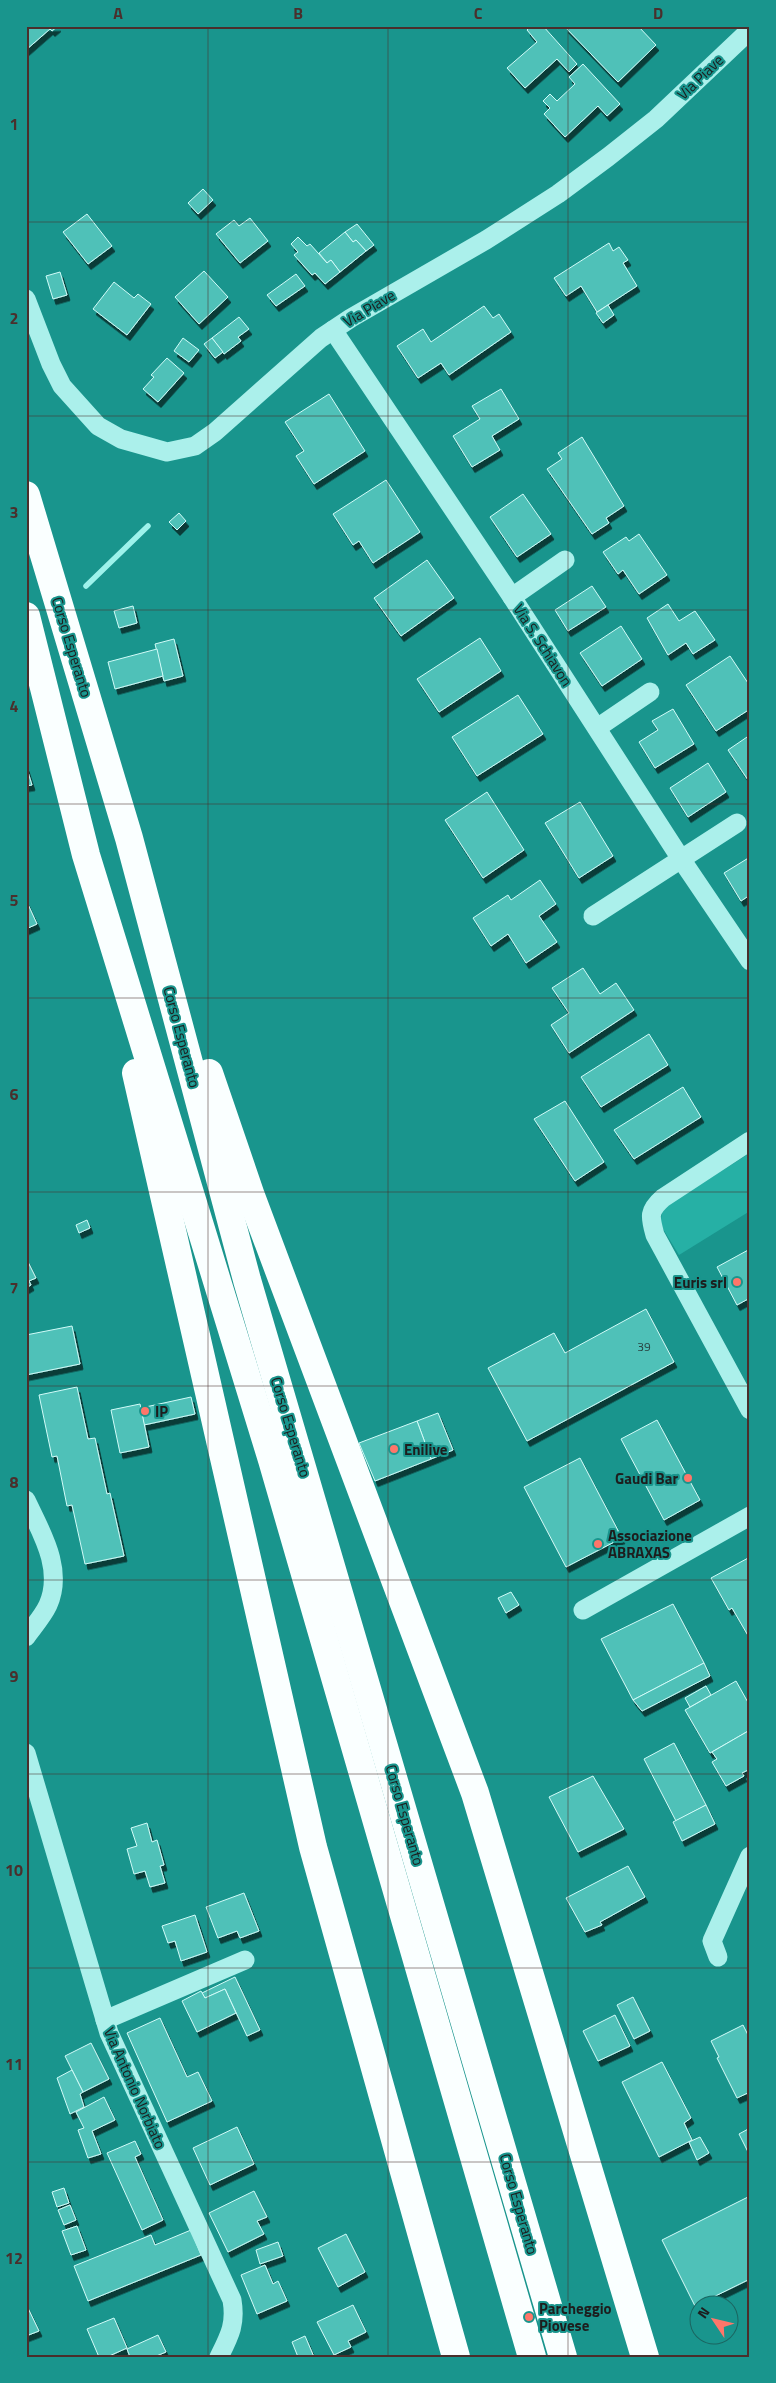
<svg xmlns="http://www.w3.org/2000/svg" width="776" height="2383" font-family="'Titillium Web',sans-serif">
	<style>
		.green { fill: #26b0a5 }
		.lines { fill: none; stroke-linecap: round; stroke-linejoin: round }
		.stream { stroke: #9df2eb; stroke-width: 5.5 }
		.building { fill: #4fc1b8; stroke: #d1fbf8; filter: url(#shadow) }
		.minor { stroke: #abf0eb; stroke-width: 19 }
		.trunk { stroke: #faffff; stroke-width: 28 }
		.grid { fill: none; stroke: #4a2f2c; stroke-width: 1; stroke-opacity: 0.55 }
		.poi-dot { fill: #ff766a; stroke: #19958d; stroke-width: 2 }
		.labels { text-anchor: middle; dominant-baseline: central; stroke-width: 4; stroke-linejoin: round; paint-order: stroke }
		.number-label { font-size: 12px; fill: #2a4644 }
		.street-label { font-size: 15px; fill: #1d1d1d; stroke: #19958d }
		.poi-label { font-size: 15px; font-weight: bold; fill: #1d1d1d; stroke: #19958d; text-anchor: start }
		.neatline { fill: none; stroke: #4a2f2c; stroke-width: 2 }
		.grid-label { font-size: 16px; text-anchor: middle; font-weight: bold; fill: #4a2f2c }
	</style>
	<defs>
		<filter id="shadow"><feDropShadow dx="3" dy="5.5" stdDeviation="0" flood-color="#0009"/></filter>
	</defs>
	<rect width="100%" height="100%" fill="#19958d"/>
	<path class="green" d="M750,1153V1211L679,1255L660,1224L663,1208Z"/>
	<g class="lines">
		<path class="stream" d="M86,586L148,526"/>
	</g>
	<g class="building">
		<path d="M26,26H58L52,31L50,29L26,50Z"/>
		<path d="M531,26H543L577,64L569,72L557,59L525,88L507,68L537,42L527,30Z"/>
		<path d="M638,26L656,45L618,82L565,27Z"/>
		<path d="M583,64L620,104L607,116L598,106L565,137L544,114L550,108L543,101L550,94L557,101L575,84L569,77Z"/>
		<path d="M203,189L213,200L198,214L188,203Z"/>
		<path d="M87,214L112,246L88,264L63,232Z"/>
		<path d="M250,218L268,241L240,263L216,234L234,220L239,226Z"/>
		<path d="M357,224L374,245L366,251L356,240L353,242L345,232Z"/>
		<path d="M345,232L353,242L356,240L366,251L340,272L331,260L327,263L319,253Z"/>
		<path d="M298,237L307,246L310,244L327,263L331,260L340,272L325,284L315,273L312,275L294,255L298,252L291,244Z"/>
		<path d="M609,243L613,251L619,247L628,260L623,263L637,286L597,312L581,286L566,296L554,278Z"/>
		<path d="M204,271L228,297L199,324L175,297Z"/>
		<path d="M60,272L67,295L53,299L46,276Z"/>
		<path d="M296,274L305,286L276,306L267,295Z"/>
		<path d="M114,282L134,298L138,294L151,304L127,335L93,309Z"/>
		<path d="M608,305L614,315L603,323L596,313Z"/>
		<path d="M484,306L493,318L499,314L511,332L449,375L441,363L418,378L397,346L423,329L431,342Z"/>
		<path d="M239,317L249,329L238,337L241,341L224,354L212,338Z"/>
		<path d="M183,338L199,350L189,362L174,351Z"/>
		<path d="M212,338L223,352L215,358L204,344Z"/>
		<path d="M167,358L184,373L158,402L143,389L154,377L151,375Z"/>
		<path d="M501,389L519,419L492,436L500,450L472,467L453,436L480,419L472,406Z"/>
		<path d="M329,394L365,451L314,484L296,456L304,451L285,422Z"/>
		<path d="M582,437L624,506L606,518L609,523L592,534L547,469L562,459L558,453Z"/>
		<path d="M386,480L420,532L373,563L359,541L353,545L333,514Z"/>
		<path d="M523,494L551,534L517,557L490,517Z"/>
		<path d="M179,513L186,521L177,530L169,522Z"/>
		<path d="M639,534L667,575L639,594L623,570L618,574L603,552L626,537L629,541Z"/>
		<path d="M427,560L454,598L401,636L374,598Z"/>
		<path d="M592,586L606,607L568,631L555,610Z"/>
		<path d="M668,604L679,621L695,611L715,640L693,654L686,643L668,655L647,618Z"/>
		<path d="M133,606L137,623L119,628L114,611Z"/>
		<path d="M621,626L642,659L602,686L580,653Z"/>
		<path d="M480,638L501,671L439,712L417,679Z"/>
		<path d="M174,639L183,676L164,681L155,644Z"/>
		<path d="M157,649L163,676L115,689L108,662Z"/>
		<path d="M730,656L750,686V709L716,731L686,685Z"/>
		<path d="M518,695L543,734L477,776L452,737Z"/>
		<path d="M673,709L694,744L655,768L639,742L658,730L652,721Z"/>
		<path d="M750,735V783L728,750Z"/>
		<path d="M708,763L726,792L688,817L670,788Z"/>
		<path d="M26,766L32,785L26,786Z"/>
		<path d="M487,792L524,850L483,878L445,820Z"/>
		<path d="M580,802L613,856L579,878L545,823Z"/>
		<path d="M750,857V895L741,901L724,873Z"/>
		<path d="M540,880L556,904L539,916L557,942L526,963L508,934L491,946L473,918L508,895L511,900Z"/>
		<path d="M26,900L37,924L26,929Z"/>
		<path d="M583,968L600,994L616,983L634,1010L569,1053L551,1025L569,1013L552,988Z"/>
		<path d="M649,1034L668,1065L601,1107L581,1077Z"/>
		<path d="M683,1087L701,1117L634,1159L614,1130Z"/>
		<path d="M565,1101L604,1162L575,1181L534,1119Z"/>
		<path d="M87,1220L90,1228L79,1233L76,1225Z"/>
		<path d="M750,1249V1298L737,1305L717,1267Z"/>
		<path d="M26,1258L36,1278L29,1281L31,1285L26,1288Z"/>
		<path d="M646,1309L674,1362L527,1441L488,1368L554,1333L565,1353Z"/>
		<path d="M72,1326L80,1364L26,1375V1335Z"/>
		<path d="M77,1387L88,1439L95,1438L107,1494L110,1493L124,1556L85,1564L72,1505L67,1506L57,1456L52,1457L39,1395Z"/>
		<path d="M191,1397L195,1414L144,1425L141,1408Z"/>
		<path d="M140,1404L149,1447L120,1453L111,1410Z"/>
		<path d="M438,1413L453,1450L431,1459L417,1421Z"/>
		<path d="M657,1420L700,1500L664,1520L621,1439Z"/>
		<path d="M417,1421L431,1459L375,1481L359,1443Z"/>
		<path d="M580,1458L622,1538L566,1567L524,1487Z"/>
		<path d="M750,1557V1639L732,1608L729,1610L711,1578Z"/>
		<path d="M511,1592L519,1605L506,1613L498,1598Z"/>
		<path d="M673,1604L704,1663L633,1700L601,1639Z"/>
		<path d="M704,1663L710,1676L642,1711L633,1700Z"/>
		<path d="M736,1681L750,1706V1730L710,1753L685,1710Z"/>
		<path d="M706,1686L711,1695L690,1707L685,1698Z"/>
		<path d="M750,1730V1769L742,1773L744,1776L726,1786L712,1762L717,1759L712,1752Z"/>
		<path d="M674,1743L706,1805L676,1821L644,1759Z"/>
		<path d="M593,1776L624,1829L578,1852L549,1797Z"/>
		<path d="M706,1805L715,1824L682,1841L673,1822Z"/>
		<path d="M147,1823L152,1842L157,1840L164,1865L160,1866L165,1883L150,1887L145,1871L134,1874L127,1849L137,1846L131,1828Z"/>
		<path d="M628,1866L645,1897L600,1922L602,1925L585,1932L566,1898Z"/>
		<path d="M244,1893L259,1931L240,1938L237,1931L218,1938L206,1907Z"/>
		<path d="M195,1915L207,1952L181,1961L175,1941L168,1943L162,1926Z"/>
		<path d="M235,1977L260,2030L247,2036L225,1989L205,1998L202,1993Z"/>
		<path d="M225,1989L236,2013L197,2032L182,2001L201,1991L205,1998Z"/>
		<path d="M633,1997L650,2031L634,2039L617,2005Z"/>
		<path d="M615,2015L630,2046L598,2061L583,2031Z"/>
		<path d="M160,2018L187,2077L198,2072L212,2101L167,2122L127,2033Z"/>
		<path d="M743,2025L750,2039V2092L737,2098L717,2058L719,2057L711,2041Z"/>
		<path d="M91,2043L109,2079L83,2092L65,2056Z"/>
		<path d="M662,2062L691,2118L684,2123L692,2140L659,2157L622,2082Z"/>
		<path d="M72,2070L83,2092L80,2094L84,2107L70,2114L57,2078Z"/>
		<path d="M104,2097L115,2120L92,2131L101,2154L88,2158L78,2130L84,2128L76,2112Z"/>
		<path d="M237,2127L254,2164L210,2185L193,2148Z"/>
		<path d="M750,2128V2156L739,2134Z"/>
		<path d="M700,2137L709,2153L697,2160L689,2142Z"/>
		<path d="M135,2141L141,2154L135,2157L163,2220L142,2230L107,2153Z"/>
		<path d="M64,2188L69,2203L57,2207L52,2192Z"/>
		<path d="M254,2191L267,2217L257,2221L264,2234L228,2252L209,2213Z"/>
		<path d="M750,2196V2279L695,2306L662,2240Z"/>
		<path d="M70,2205L76,2220L64,2225L58,2210Z"/>
		<path d="M77,2226L86,2250L71,2255L62,2231Z"/>
		<path d="M191,2230L201,2255L88,2301L74,2266L151,2235L155,2245Z"/>
		<path d="M346,2234L365,2272L338,2287L318,2248Z"/>
		<path d="M278,2242L283,2256L260,2264L256,2250Z"/>
		<path d="M265,2265L273,2284L278,2281L287,2301L257,2314L241,2275Z"/>
		<path d="M26,2304L39,2331L26,2336Z"/>
		<path d="M353,2305L366,2332L348,2341L351,2347L334,2355L317,2322Z"/>
		<path d="M114,2318L127,2348L107,2357H99L87,2329Z"/>
		<path d="M158,2335L166,2352L154,2357H130L127,2349Z"/>
		<path d="M305,2336L314,2357H298L292,2342Z"/>
	</g>
	<g class="lines">
		<g class="minor">
			<path d="M26,299L51,364L62,386L98,426L121,439L167,452L195,446L215,432L321,338L351,318L486,240L558,194L608,157L656,119L750,30"/>
			<path d="M333,330L512,597L681,859L750,961"/>
			<path d="M512,597L565,560"/>
			<path d="M597,728L650,692"/>
			<path d="M593,916L737,823"/>
			<path d="M750,1141L663,1198C648,1211 650,1217 655,1235L750,1410"/>
			<path d="M26,1500C41,1532 64,1569 48,1605C43,1616 33,1627 26,1637"/>
			<path d="M583,1610L750,1516"/>
			<path d="M26,1753L109,2033L232,2300C236,2324 230,2335 219,2357"/>
			<path d="M718,1957L712,1941L750,1856"/>
			<path d="M105,2020L245,1960"/>
		</g>
		<g class="trunk">
			<path d="M26,495L129,838L247,1280L563,2357"/>
			<path d="M26,616L86,855L272,1460L532,2357"/>
			<path d="M136,1073L313,1847L456,2357"/>
			<path d="M209,1073L251,1196L475,1793L645,2357"/>
		</g>
	</g>
	<path class="grid" d="M208,26V2357M388,26V2357M568,26V2357M26,222H750M26,416H750M26,610H750M26,804H750M26,998H750M26,1192H750M26,1386H750M26,1580H750M26,1774H750M26,1968H750M26,2162H750"/>
	<g class="poi-dot">
		<circle cx="737" cy="1282" r="5"/>
		<circle cx="145" cy="1411" r="5"/>
		<circle cx="394" cy="1449" r="5"/>
		<circle cx="688" cy="1478" r="5"/>
		<circle cx="598" cy="1544" r="5"/>
		<circle cx="529" cy="2317" r="5"/>
	</g>
	<g class="labels">
		<g class="number-label">
			<text x="644" y="1346">39</text>
		</g>
		<g class="street-label">
			<text transform="translate(700 77) rotate(-44)">Via Piave</text>
			<text transform="translate(369 308) rotate(-31)">Via Piave</text>
			<text transform="translate(543 645) rotate(57)">Via S. Schiavon</text>
			<text transform="translate(72 647) rotate(73)">Corso Esperanto</text>
			<text transform="translate(182 1037) rotate(75)">Corso Esperanto</text>
			<text transform="translate(291 1427) rotate(73)">Corso Esperanto</text>
			<text transform="translate(405 1815) rotate(74)">Corso Esperanto</text>
			<text transform="translate(135 2088) rotate(66)">Via Antonio Norbiato</text>
			<text transform="translate(519 2204) rotate(74)">Corso Esperanto</text>
		</g>
		<g class="poi-label">
			<text x="727" y="1282" text-anchor="end">Euris srl</text>
			<text x="155" y="1411">IP</text>
			<text x="404" y="1449">Enilive</text>
			<text x="678" y="1478" text-anchor="end">Gaudi Bar</text>
			<text x="608" y="1535">Associazione<tspan x="608" dy="17">ABRAXAS</tspan></text>
			<text x="539" y="2308">Parcheggio<tspan x="539" dy="17">Piovese</tspan></text>
		</g>
	</g>
	<rect width="776" height="2383" fill="none" stroke="#19958d" stroke-width="55"/>
	<g transform="translate(714 2320) rotate(305)"><circle r="24" fill="#19958d" stroke="#1b6560"/>
	<path d="M0-4L9 19L0 12L-9 19Z" fill="#ff766a"/>
	<text y="-8" font-size="14" font-weight="bold" text-anchor="middle" fill="#1d1d1d">N</text>
	</g>
	<rect x="28" y="28" width="720" height="2328" class="neatline"/>
	<g class="grid-label">
		<text x="118" y="19">A</text>
		<text x="298" y="19">B</text>
		<text x="478" y="19">C</text>
		<text x="658" y="19">D</text>
		<text x="14" y="130">1</text>
		<text x="14" y="324">2</text>
		<text x="14" y="518">3</text>
		<text x="14" y="712">4</text>
		<text x="14" y="906">5</text>
		<text x="14" y="1100">6</text>
		<text x="14" y="1294">7</text>
		<text x="14" y="1488">8</text>
		<text x="14" y="1682">9</text>
		<text x="14" y="1876">10</text>
		<text x="14" y="2070">11</text>
		<text x="14" y="2264">12</text>
	</g>
</svg>
